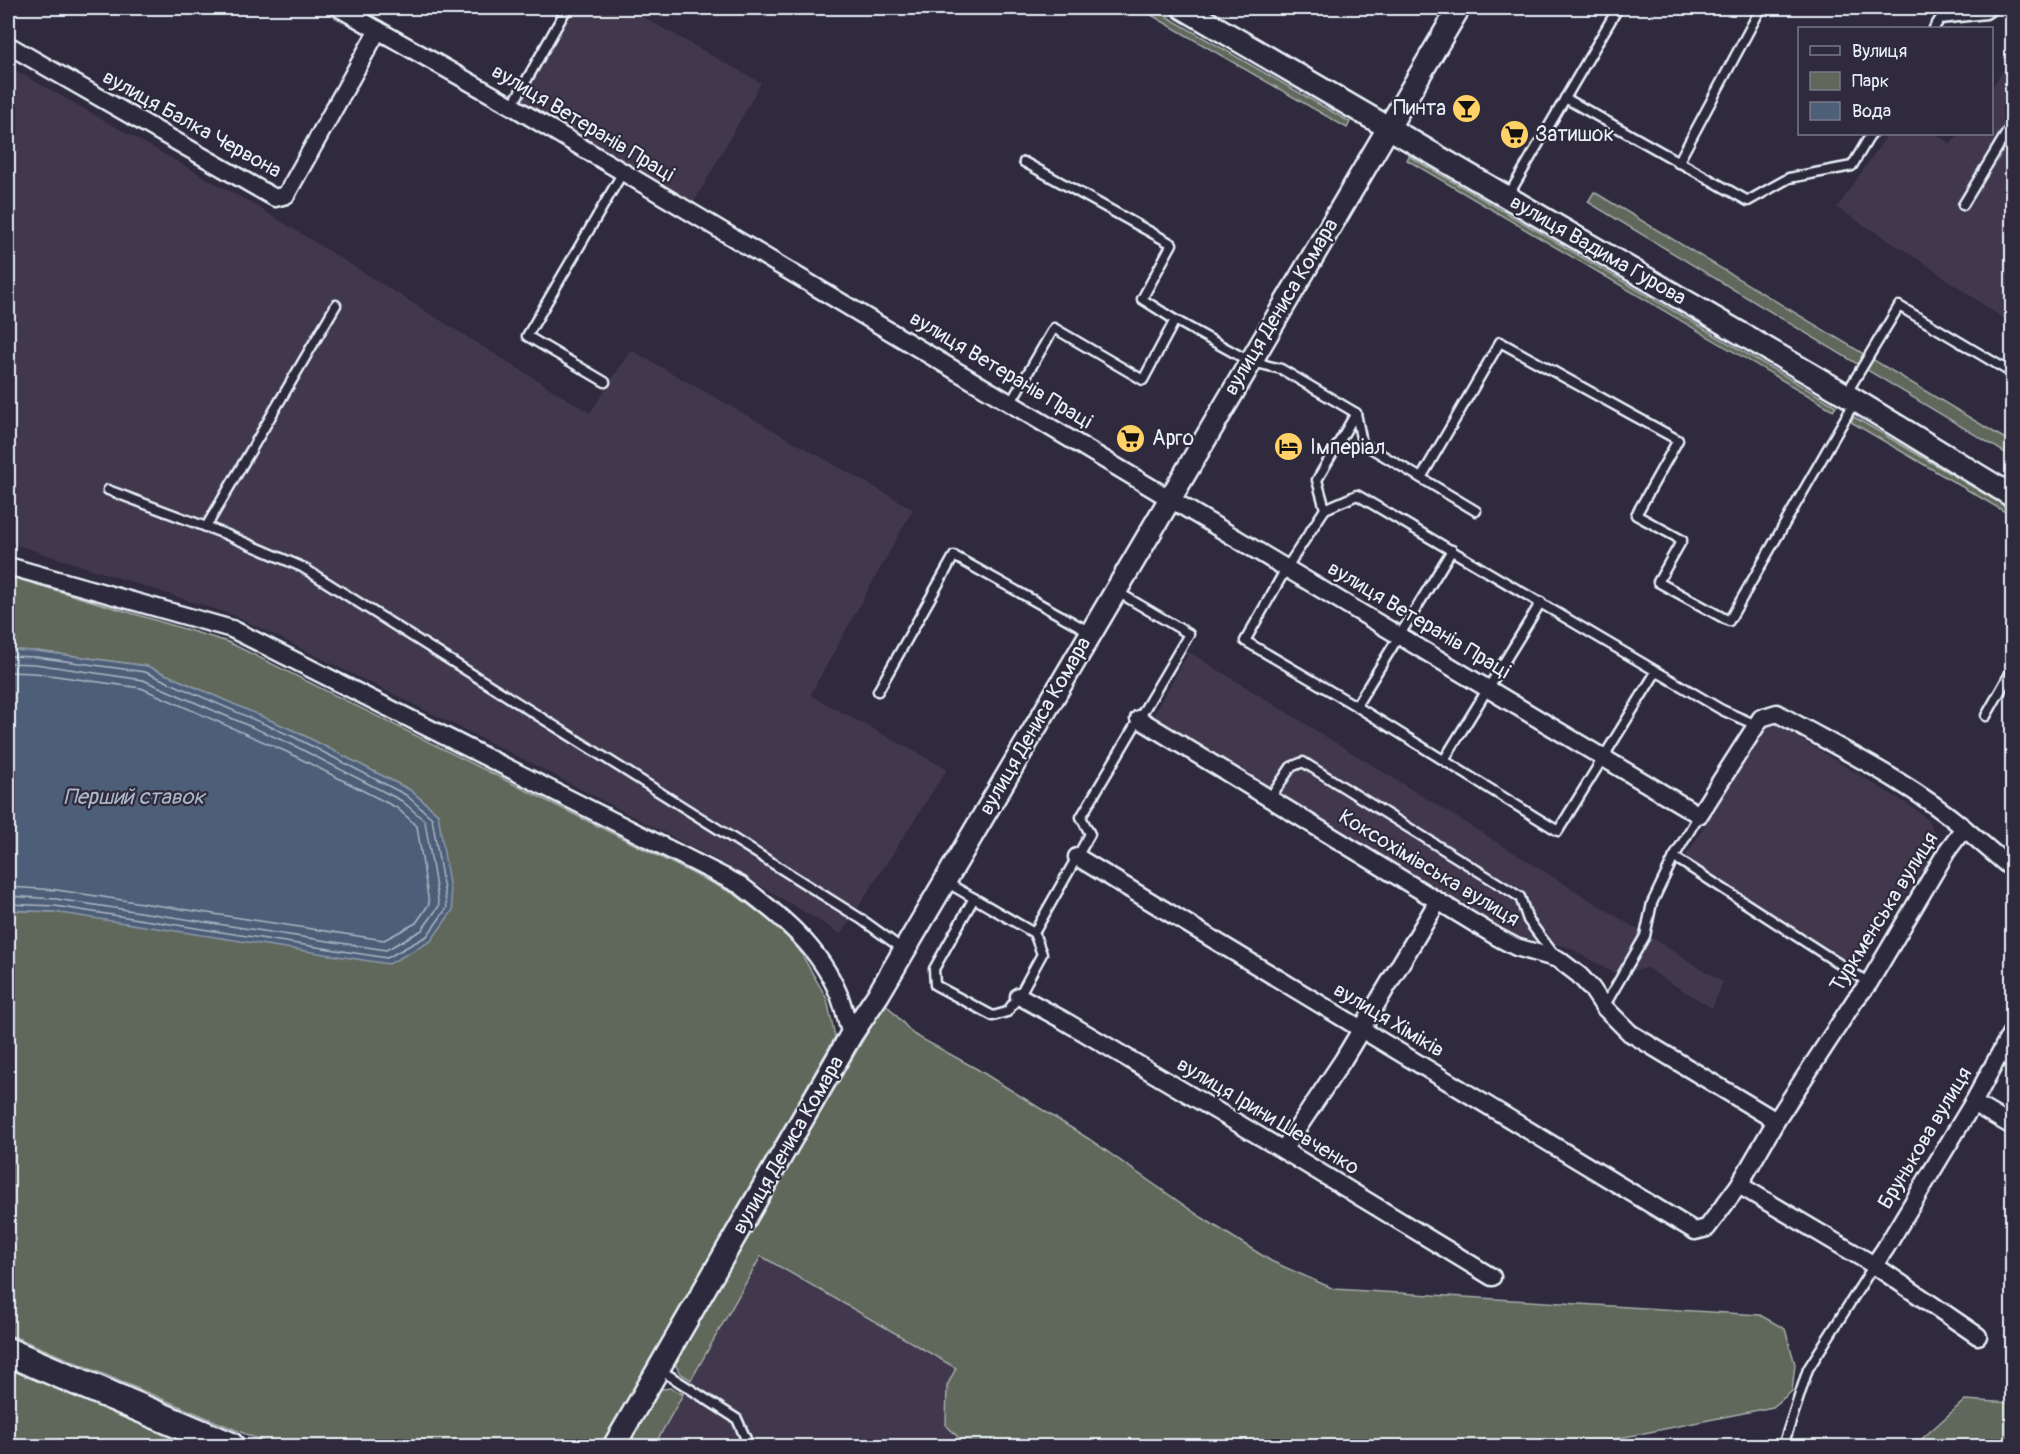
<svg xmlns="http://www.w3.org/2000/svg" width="2020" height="1454" font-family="Pangolin,sans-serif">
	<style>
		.built { fill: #42384d }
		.green { fill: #61685b; stroke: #a4acaa; stroke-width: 1.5 }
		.water { fill: #4e5f78; stroke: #8c99ab; stroke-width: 1.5 }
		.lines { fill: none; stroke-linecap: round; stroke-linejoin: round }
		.shore { stroke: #aab7c5; stroke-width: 1.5 }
		.service-casing { stroke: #e8f1f8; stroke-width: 13 }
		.minor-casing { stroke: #e8f1f8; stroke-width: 21 }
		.tertiary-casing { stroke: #e8f1f8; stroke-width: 26 }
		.primary-casing { stroke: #e8f1f8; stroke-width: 32 }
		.service { stroke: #2f2a3d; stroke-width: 8 }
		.minor { stroke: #2f2a3d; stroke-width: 16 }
		.tertiary { stroke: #2f2a3d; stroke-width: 21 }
		.primary { stroke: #2f2a3d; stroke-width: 27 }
		.labels { text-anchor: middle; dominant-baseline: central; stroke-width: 4.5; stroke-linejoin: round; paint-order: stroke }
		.poi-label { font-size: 21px; fill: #e8f1f8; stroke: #2f2a3d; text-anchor: start }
		.street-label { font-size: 21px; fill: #e8f1f8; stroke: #2f2a3d }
		.water-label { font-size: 22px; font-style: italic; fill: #aab7c5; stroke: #2f2a3d }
	</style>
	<rect width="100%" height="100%" fill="#2f2a3d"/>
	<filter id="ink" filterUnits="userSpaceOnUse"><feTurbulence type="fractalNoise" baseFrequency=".0167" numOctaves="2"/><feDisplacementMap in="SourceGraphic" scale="12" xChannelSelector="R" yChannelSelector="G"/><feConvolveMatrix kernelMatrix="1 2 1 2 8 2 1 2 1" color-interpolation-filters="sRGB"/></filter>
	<g filter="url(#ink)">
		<g class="built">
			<path d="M567,8H627L761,83L689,211L512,106Z"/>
			<path d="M2012,57V325L1924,263L1837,208L1888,134H1936L1951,144L1959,134H1992V87Z"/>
			<path d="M8,66L261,209L590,413L631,350L913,509L810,695L947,769L841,934L724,864L521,758L236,616L8,542Z"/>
			<path d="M1189,652L1723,982L1712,1008L1646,968L1617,975L1568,947L1500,933L1150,721Z"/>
			<path d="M1771,721L1914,808L1929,821L1935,834L1932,850L1923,869L1858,969L1685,857Z"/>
			<path d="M785,1213L976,1332L946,1425L967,1446H654Z"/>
		</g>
		<g class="green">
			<path d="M1139,8H1152L1350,122L1347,128Z"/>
			<path d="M1409,156L1836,406L1833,410L1407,160Z"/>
			<path d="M1594,192L2012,443V457L1588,202Z"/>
			<path d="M1854,417L2012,510V516L1851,422Z"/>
			<path d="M8,576L228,642L734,894L774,924L798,948L827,999L835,1037L601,1446H274L8,1334V910L54,912L438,814L410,790L297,732L147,666L37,651L8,650Z"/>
			<path d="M885,1003L913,1034L977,1069L1089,1139L1201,1217L1271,1261L1334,1289L1760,1315L1785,1329L1795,1364L1792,1391L1773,1407L1600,1442L1527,1446H967L946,1425L947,1386L956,1368L761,1256L691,1380L680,1373L675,1364L678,1354Z"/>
			<path d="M8,1364L203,1446H8Z"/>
			<path d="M671,1388L683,1394L654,1446H623L654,1393L662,1389Z"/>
			<path d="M1965,1400L2012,1403V1446H1914Z"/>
		</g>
		<path class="water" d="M8,650L36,651L147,666L297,732L410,790L438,814L453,910L431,941L389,964L54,912L8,910Z"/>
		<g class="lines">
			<g class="shore">
				<path d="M8,656L36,657L145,672L294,737L406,795L432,818L447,908L427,936L387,958L55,906L8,904"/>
				<path d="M8,663L35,664L143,680L291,744L402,801L425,821L439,906L422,930L386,950L56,899L8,896"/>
				<path d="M8,672L35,673L141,688L287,752L397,808L417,826L429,904L416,923L384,940L57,890L8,887"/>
			</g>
			<defs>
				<g id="service">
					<path d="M1934,28L1940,19L1986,14L1995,8"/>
					<path d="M1565,98L1748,201L1789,178L1852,166L1871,134"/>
					<path d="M512,106L567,8"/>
					<path d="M1024,162L1172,244L1142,299L1175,320"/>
					<path d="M1678,163L1761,8"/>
					<path d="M1508,196L1618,8"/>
					<path d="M1963,205L2012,124"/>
					<path d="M605,382L527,336L623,172"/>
					<path d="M1846,394L1899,306L2012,373"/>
					<path d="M1011,402L1054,328L1143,380L1175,320L1249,361L1281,369L1356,413L1362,443L1421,478"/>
					<path d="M1356,413L1317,480L1325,509L1287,567L1245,641L1356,706L1558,831L1656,672"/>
					<path d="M108,490L225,534L302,567L861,919L904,950"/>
					<path d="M1325,509L1357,495L1722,710L1756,725"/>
					<path d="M1476,511L1421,478L1500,342L1678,440L1636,515L1682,540L1658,582L1729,621L1855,401"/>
					<path d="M206,527L336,305"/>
					<path d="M878,691L954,556L1090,632"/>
					<path d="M1356,706L1452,550"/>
					<path d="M1986,716L2012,670"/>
					<path d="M1444,760L1541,602"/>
					<path d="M1270,798L1291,767L1303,762L1520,897L1528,920L1555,956"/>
					<path d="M1674,857L1869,983"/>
					<path d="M946,882L1034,933"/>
					<path d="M974,898L934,969L935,985L993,1016L1007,1012L1019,996L1042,954L1034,933L1090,834L1081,817L1189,634L1116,591"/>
					<path d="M1604,1007L1645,936L1652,903L1674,857L1699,815"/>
					<path d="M659,1369L737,1419L749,1446"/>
					<path d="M1783,1446L1808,1369L1874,1265"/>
				</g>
				<g id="minor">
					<path d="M339,8L512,106L702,219L1699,815L1761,718L1777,713C1840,749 1908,781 1964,828L1947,851L1869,983L1855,1000L1776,1121L1739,1185L1707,1228L1695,1231L1077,857"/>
					<path d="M8,45L275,198L286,195L378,30"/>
					<path d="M8,566L232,629L740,885C781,916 819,946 839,995C844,1008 847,1022 851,1035"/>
					<path d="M1139,719L1497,937L1516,947L1558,959L1579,975L1592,989L1604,1007L1630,1033L1776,1121"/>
					<path d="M1964,828L2012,869"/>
					<path d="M1019,996L1063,1020L1283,1150L1492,1277"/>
					<path d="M1973,1103L2012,1126"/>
					<path d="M1283,1150L1343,1060L1438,901"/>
					<path d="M1739,1185L1874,1265L1978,1336"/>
					<path d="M1874,1265L1885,1249L1973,1103L2012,1031"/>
				</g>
				<g id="tertiary">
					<path d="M1183,8L1855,400L2012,496"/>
					<path d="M614,1446L851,1035L878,995L1459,8"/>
				</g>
				<path id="primary" d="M8,1352L230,1446"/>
			</defs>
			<use href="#service" class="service-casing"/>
			<use href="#minor" class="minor-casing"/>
			<use href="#tertiary" class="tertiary-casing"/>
			<use href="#primary" class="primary-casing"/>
			<use href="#service" class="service"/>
			<use href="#minor" class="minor"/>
			<use href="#tertiary" class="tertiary"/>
			<use href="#primary" class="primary"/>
		</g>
	</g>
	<defs>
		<symbol id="bar-disc" viewBox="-11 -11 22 22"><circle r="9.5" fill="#ffd166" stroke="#2f2a3d"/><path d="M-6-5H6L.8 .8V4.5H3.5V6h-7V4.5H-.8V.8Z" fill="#111"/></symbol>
		<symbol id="supermarket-disc" viewBox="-11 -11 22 22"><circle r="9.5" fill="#ffd166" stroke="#2f2a3d"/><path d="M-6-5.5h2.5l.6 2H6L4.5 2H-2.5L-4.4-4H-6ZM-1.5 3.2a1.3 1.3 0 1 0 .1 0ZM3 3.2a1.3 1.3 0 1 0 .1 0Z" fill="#111"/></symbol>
		<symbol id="hotel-disc" viewBox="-11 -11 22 22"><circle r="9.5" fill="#ffd166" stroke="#2f2a3d"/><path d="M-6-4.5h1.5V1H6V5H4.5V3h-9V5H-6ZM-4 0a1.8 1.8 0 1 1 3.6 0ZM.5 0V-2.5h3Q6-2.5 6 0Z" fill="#111"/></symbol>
	</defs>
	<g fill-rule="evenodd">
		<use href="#bar-disc" x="1450" y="92" width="33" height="33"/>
		<use href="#supermarket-disc" x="1498" y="118" width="33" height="33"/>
		<use href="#supermarket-disc" x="1114" y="422" width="33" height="33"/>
		<use href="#hotel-disc" x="1272" y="430" width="33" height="33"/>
	</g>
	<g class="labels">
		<g class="poi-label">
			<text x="1446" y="108" text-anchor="end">Пинта</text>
			<text x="1535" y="134">Затишок</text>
			<text x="1152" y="438">Арго</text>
			<text x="1310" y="447">Імперіал</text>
		</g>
		<g class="street-label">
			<text transform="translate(583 123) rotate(31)">вулиця Ветеранів Праці</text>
			<text transform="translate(192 124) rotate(29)">вулиця Балка Червона</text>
			<text transform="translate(1598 250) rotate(30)">вулиця Вадима Гурова</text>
			<text transform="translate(1281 307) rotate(-59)">вулиця Дениса Комара</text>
			<text transform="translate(1001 370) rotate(31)">вулиця Ветеранів Праці</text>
			<text transform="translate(1419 620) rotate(31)">вулиця Ветеранів Праці</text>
			<text transform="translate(1035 726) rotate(-60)">вулиця Дениса Комара</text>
			<text transform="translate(1429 868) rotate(31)">Коксохімівська вулиця</text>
			<text transform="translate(1884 912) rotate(-58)">Туркменська вулиця</text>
			<text transform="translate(1389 1020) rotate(31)">вулиця Хіміків</text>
			<text transform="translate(1268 1116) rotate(31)">вулиця Ірини Шевченко</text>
			<text transform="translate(1925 1138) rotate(-59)">Брунькова вулиця</text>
			<text transform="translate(788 1145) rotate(-60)">вулиця Дениса Комара</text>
		</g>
		<g class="water-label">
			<text x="134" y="797">Перший ставок</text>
		</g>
	</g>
	<rect width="2020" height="1454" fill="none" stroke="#2f2a3d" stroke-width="30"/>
	<rect x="15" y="15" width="1990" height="1424" fill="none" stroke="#e8f1f8" stroke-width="2" filter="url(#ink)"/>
	<rect x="1798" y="27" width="195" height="108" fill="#2f2a3d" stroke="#797a88" stroke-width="1.5"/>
	<rect x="1810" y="46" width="30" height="9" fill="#2f2a3d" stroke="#797a88" stroke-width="1.5"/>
	<text x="1852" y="57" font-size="18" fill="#e8f1f8">Вулиця</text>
	<rect x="1810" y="72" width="30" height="18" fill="#61685b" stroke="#797a88" stroke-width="1.5"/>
	<text x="1852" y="87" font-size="18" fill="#e8f1f8">Парк</text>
	<rect x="1810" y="102" width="30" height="18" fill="#4e5f78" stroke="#797a88" stroke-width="1.5"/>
	<text x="1852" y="117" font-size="18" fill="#e8f1f8">Вода</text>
</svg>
